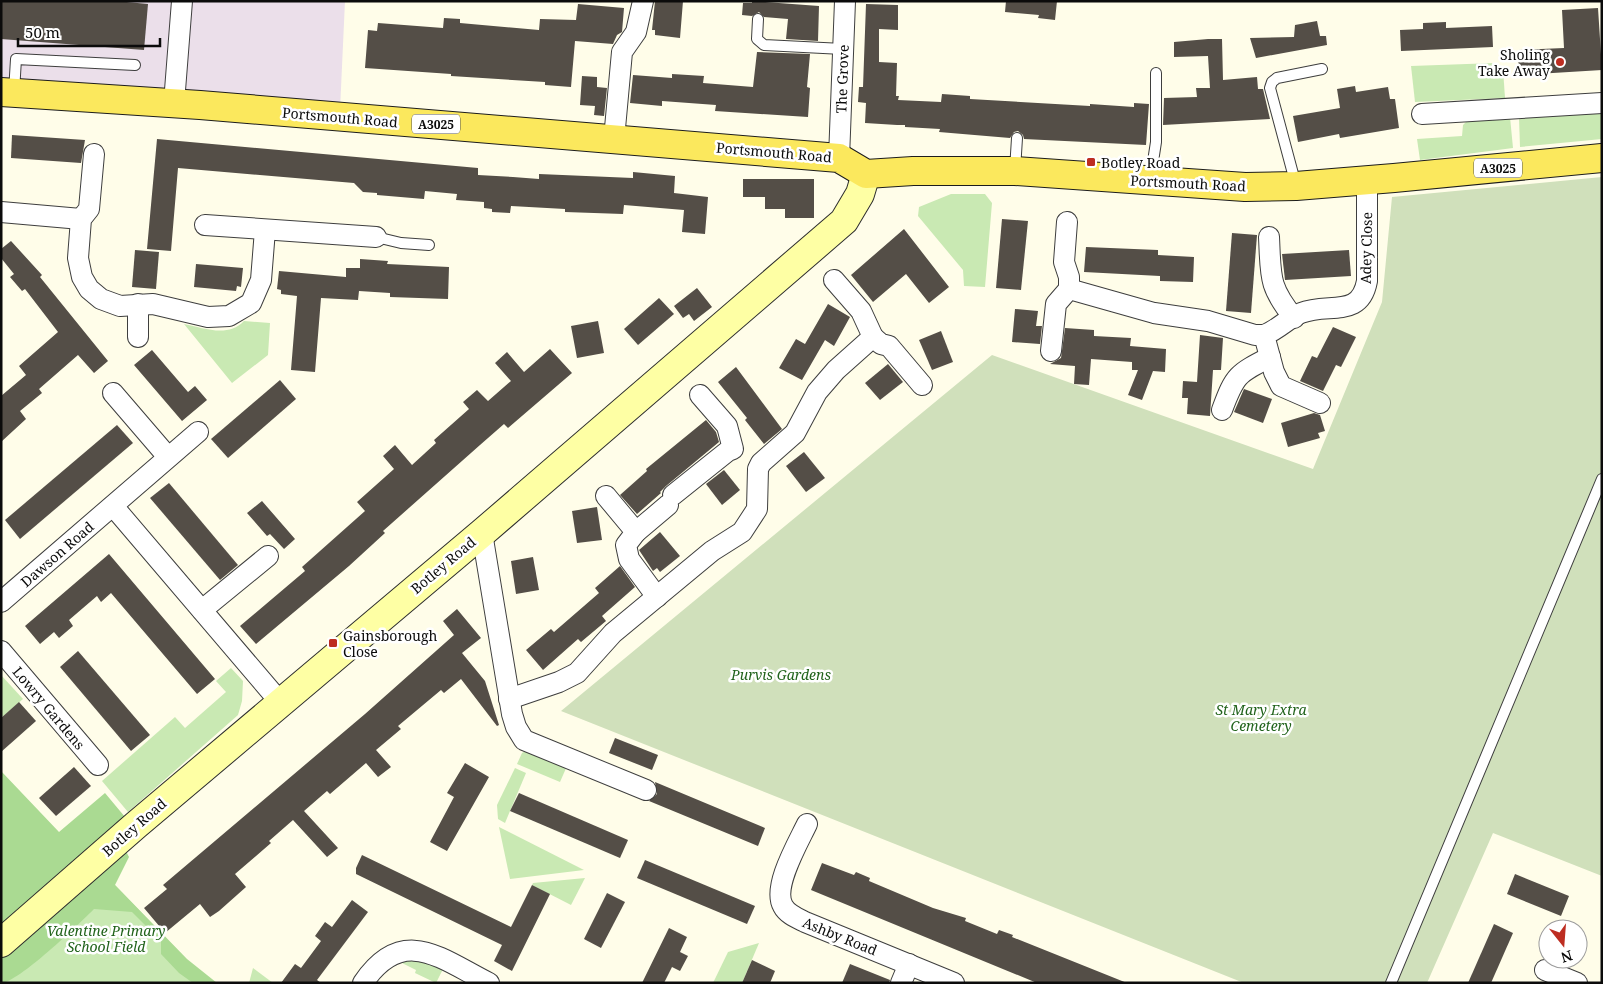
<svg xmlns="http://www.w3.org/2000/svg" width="1603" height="984" font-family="'Noto Serif',serif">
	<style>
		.industrial { fill: #ebdfea }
		.green { fill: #c9e9b3 }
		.forest { fill: #aada92 }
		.cemetery { fill: #d0e0bb }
		.building { fill: #544e47 }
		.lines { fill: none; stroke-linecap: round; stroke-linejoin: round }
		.service-casing { stroke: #3e3e3e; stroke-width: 12 }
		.minor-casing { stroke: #3e3e3e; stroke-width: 22 }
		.secondary-casing { stroke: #2d2d2d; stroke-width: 30 }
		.primary-casing { stroke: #1c1c1c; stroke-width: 30 }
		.service { stroke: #fff; stroke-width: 10 }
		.minor { stroke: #fff; stroke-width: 20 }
		.secondary { stroke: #feffa4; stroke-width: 28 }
		.primary { stroke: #fbe85d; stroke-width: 28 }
		.poi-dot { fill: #bd2d21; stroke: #fff; stroke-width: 2 }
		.labels { text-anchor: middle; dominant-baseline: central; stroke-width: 5; stroke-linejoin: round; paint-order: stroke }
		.shield { fill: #fff; stroke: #545454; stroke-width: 1 }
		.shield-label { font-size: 12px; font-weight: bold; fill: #0b0b0b }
		.poi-label { font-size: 14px; fill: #0b0b0b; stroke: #fff; text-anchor: start }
		.street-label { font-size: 14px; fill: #0b0b0b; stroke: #fff }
		.park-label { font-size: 14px; font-style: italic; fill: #21631b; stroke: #fff }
	</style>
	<rect width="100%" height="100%" fill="#fffde9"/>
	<path class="industrial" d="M1,1H345L340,110L1,89Z"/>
	<g class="green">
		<path d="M1495,63L1503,69L1505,98L1415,102L1411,66Z"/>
		<path d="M1602,111V139L1520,147L1519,117Z"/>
		<path d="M1510,117L1513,148L1420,160L1417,139L1462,136L1463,125L1467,121Z"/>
		<path d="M951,194H985L992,203L985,287L964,286L963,270L918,216L919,207Z"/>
		<path d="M244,321L270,323L268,355L232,383L184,324C204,328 228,338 244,321Z"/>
		<path d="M231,668L243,681L242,701L238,715L128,812L102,781L175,717L185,728L226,692L216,681Z"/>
		<path d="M1,675L23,699L1,718Z"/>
		<path d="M527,750L567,766L560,782L517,764L522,753Z"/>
		<path d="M515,768L526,773L505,823L498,819L497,805Z"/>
		<path d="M499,827L584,870L510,879Z"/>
		<path d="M585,878L571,905L532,885L533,883Z"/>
		<path d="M115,885L209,983H1V968Z"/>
		<path d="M759,943L742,983H713L728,952Z"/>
		<path d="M413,958L443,969L436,983L415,973L416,970L400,962Z"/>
		<path d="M253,968L273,983H249Z"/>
	</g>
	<path class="forest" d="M1,771L59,832L105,793L125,817L114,828L129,857L115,885L187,959L217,983H193L179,973L161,954V941L132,912L94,909C80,923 18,983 1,983Z"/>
	<path class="cemetery" d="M1602,177V876L1493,833L1427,983H1244L561,711L992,355L1313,469L1382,302L1392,197Z"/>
	<g class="building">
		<path d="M1,1H116L148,4L144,50L1,39Z"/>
		<path d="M655,1H683L680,38L655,35V30H652Z"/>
		<path d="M752,1L819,6L818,41L786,39L788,19L764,17L759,12L752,16L742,15L743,3H752Z"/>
		<path d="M1006,1H1057L1055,20L1038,18L1039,15L1005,12Z"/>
		<path d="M578,4L624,8L622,32L617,35L613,44L575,41L571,87L545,85V82L451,76V74L365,68L368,30L377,31L378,23L443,28L444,18L460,19V23L539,30L540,19L576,20Z"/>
		<path d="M866,4L898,5V30L879,29V62L897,63L896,96H899L898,100L941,102L942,94L970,96V99L1090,106V104L1134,107V103L1149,104L1146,145L1024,139L1023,135L1018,131L1014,132L1010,138L939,132L940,129L905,127V125H897L865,123L866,103L858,102L859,87H863Z"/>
		<path d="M1598,8L1602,70L1519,75L1518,50L1564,48L1562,10Z"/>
		<path d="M1317,21L1320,36H1326L1327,45L1256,58L1250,38L1294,37L1295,25Z"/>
		<path d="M1446,22V28L1492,26L1493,47L1401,51L1400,30L1423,29V23Z"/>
		<path d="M1208,39H1222L1223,80L1257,77L1258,89H1263L1270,119L1163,125L1164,98L1197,97L1196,88H1210L1208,56L1174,57V42Z"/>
		<path d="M757,52L810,54L807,87L810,88L808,117L715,111L716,105L662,101V106L630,103L633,75L672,78V74L704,76L703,83L753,87Z"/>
		<path d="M582,76L597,77V87L607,88L604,116L594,115L595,106L580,105Z"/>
		<path d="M1355,86L1356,92L1388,87L1390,99H1395L1399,128L1340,138L1339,134L1298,142L1293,116L1340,108L1337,89Z"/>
		<path d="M12,135L85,140L81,163L11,158Z"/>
		<path d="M157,139L478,168V175L513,177L539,179V174L633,178V172L675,176L674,193L708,197L705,234L682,232L684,210L624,205L623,214L565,212V209L511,206L510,213L492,212V209L484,208V202L456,200L457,194L425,191L424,199L377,195V193L363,192L354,183L178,168L171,251L147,249Z"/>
		<path d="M743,179H814V218H785V209H765V197H743Z"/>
		<path d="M1002,219L1028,221L1021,290L996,288Z"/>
		<path d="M904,229L949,287L929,303L906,274L873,302L851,275Z"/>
		<path d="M1232,233L1257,235L1251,313L1226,311Z"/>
		<path d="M11,241L42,275L40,277L108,361L94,373L78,355L39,389L42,393L20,411L26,419L1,442V396L26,375L19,366L58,332L25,289L22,291L10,277L14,274L1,258V249Z"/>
		<path d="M1086,247L1158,250V255L1194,257L1193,282L1160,281V276L1084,272Z"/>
		<path d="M135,250L159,252L156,289L132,287Z"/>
		<path d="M1349,250L1351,276L1285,280L1282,254Z"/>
		<path d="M360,259L388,261L387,264L449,267L448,299L390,297V293L359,291L358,300L321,298L315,372L291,370L297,296L281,294V290L277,289L279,271L346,277V268H360Z"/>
		<path d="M196,264L243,268L241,287L237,286L236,291L194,287Z"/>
		<path d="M697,288L712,307L694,321L689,314L683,318L674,306Z"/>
		<path d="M659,298L674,314L638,345L624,329Z"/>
		<path d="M828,304L850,317L834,346L825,340L802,380L779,368L796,339L805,344Z"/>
		<path d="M1015,309L1038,311L1036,326H1042L1040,344L1012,342Z"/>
		<path d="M598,321L604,353L577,358L571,326Z"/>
		<path d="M1333,327L1356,337L1341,367L1336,365L1323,391L1300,381L1312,356L1317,358Z"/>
		<path d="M1065,328L1094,330V336L1131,338L1130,346L1166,349L1165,372L1153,371L1142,400L1128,395L1138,370H1132V362L1091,359L1089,385L1074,384L1075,366L1050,364L1061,358Z"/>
		<path d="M941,331L953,362L932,370L919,340Z"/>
		<path d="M1200,335L1223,338L1221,370H1213L1210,416L1187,414L1188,398H1182L1183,381L1197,382Z"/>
		<path d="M550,349L572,373L508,428L504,424L480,445L383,531L385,533L349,566L256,644L240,626L305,571L302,567L365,511L357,502L394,469L383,456L395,445L412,465L436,443L434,440L469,409L463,402L477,390L488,401L511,381L495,363L507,352L524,372Z"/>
		<path d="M152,350L188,392L195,386L207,400L182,421L134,365Z"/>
		<path d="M888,364L903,382L880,400L865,383Z"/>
		<path d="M736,367L782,429L764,444L745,420L747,418L718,382Z"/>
		<path d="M280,380L296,399L228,458L211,439Z"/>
		<path d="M1244,389L1272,399L1263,423L1234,412Z"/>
		<path d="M1314,413L1320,415L1325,431L1318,433L1320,438L1288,447L1281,423Z"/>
		<path d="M706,420L716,432L719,442L666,486L660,492L661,493L637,514L620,495L647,471L646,469Z"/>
		<path d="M117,425L133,443L20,539L5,520Z"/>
		<path d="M804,452L825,478L806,492L786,466Z"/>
		<path d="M724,470L740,490L722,505L706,484Z"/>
		<path d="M169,483L238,565L220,580L150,498Z"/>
		<path d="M262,501L295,539L284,549L270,534L267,536L247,513Z"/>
		<path d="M597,507L602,540L577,543L572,511Z"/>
		<path d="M660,532L680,556L660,572L657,568L653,571L639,550Z"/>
		<path d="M109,554L215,679L197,694L111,593L101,602L97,596L69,620L73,626L59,638L54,632L40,644L25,626Z"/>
		<path d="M533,557L539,590L516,594L511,561Z"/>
		<path d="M620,566L635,587L602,616L606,621L581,642L578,639L543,670L526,650L551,629L554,632L599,593L595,588Z"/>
		<path d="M457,609L481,638L462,653L485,681L499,725L497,726L461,679L444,693L441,690L398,726L401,729L376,750L391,767L378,777L366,763L330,794L327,791L304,811L338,848L327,857L293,820L269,841L271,843L235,874L246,887L219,911L210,917L200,904L165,933L144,908L167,889L163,885L365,714L454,635L443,621Z"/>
		<path d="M78,651L150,735L131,751L60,667Z"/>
		<path d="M19,702L36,721L1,752V718Z"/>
		<path d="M615,738L658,755L652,770L609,753Z"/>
		<path d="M465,763L489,777L447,851L430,842L454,797L447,793Z"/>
		<path d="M74,767L91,786L56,816L39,798Z"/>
		<path d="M655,782L765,828L758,846L649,801L657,794Z"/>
		<path d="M519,793L628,840L620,858L510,811Z"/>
		<path d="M362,855L511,927L532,885L550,894L512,971L494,961L502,945L356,874V868Z"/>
		<path d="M645,860L755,906L747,924L637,878Z"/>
		<path d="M822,863L854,875L856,872L870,878L869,881L933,908L966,918L965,921L997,934L999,930L1013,935L1012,937L1127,983H1037L811,890Z"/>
		<path d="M1515,874L1569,896L1561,916L1507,894Z"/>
		<path d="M607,893L625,902L601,948L584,939Z"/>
		<path d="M352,900L368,912L317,980L321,983H281L295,964L301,968L321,941L315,936L325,922L332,927Z"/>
		<path d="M1494,924L1513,933L1491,983H1468Z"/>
		<path d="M669,928L687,937L680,952L688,956L680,971L672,967L664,983H642Z"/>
		<path d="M752,960L775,971L770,983H742Z"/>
		<path d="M850,964L890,980L889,983H842Z"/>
	</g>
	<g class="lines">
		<defs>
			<g id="service">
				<path d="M758,19L757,39L764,45L843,49"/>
				<path d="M14,92L16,59L135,65"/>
				<path d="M1015,170L1017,138"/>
				<path d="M1150,181L1156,142V73"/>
				<path d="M1296,185L1270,88L1272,82L1277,78L1322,69"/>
				<path d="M376,237L401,243L429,245"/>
				<path d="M1391,983L1602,479"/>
			</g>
			<g id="minor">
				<path d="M174,103L182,1"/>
				<path d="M1422,114L1602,103"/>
				<path d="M614,139L622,52L636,32L643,1"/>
				<path d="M94,154L89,209L81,219L78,258L82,277L89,289L101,299L120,306L153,304L208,317L229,316L251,303L261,280L265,230"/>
				<path d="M839,158L845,1"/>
				<path d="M1,212L81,219"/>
				<path d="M1067,222L1064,262L1069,277V289"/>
				<path d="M205,225L376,237"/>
				<path d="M1269,237C1271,276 1268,286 1294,318"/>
				<path d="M834,280L861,311L873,337"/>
				<path d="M138,337V304"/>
				<path d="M1051,351L1056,304L1069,289L1154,313L1208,321L1255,335H1264"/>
				<path d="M113,393L168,457"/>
				<path d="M1320,403L1281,386L1274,372L1264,335C1278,330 1288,318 1301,313C1329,302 1360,319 1367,281V180"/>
				<path d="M1222,410C1235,375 1237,374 1270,357"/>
				<path d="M673,495L728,451L733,449L727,426L700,395"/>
				<path d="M606,496L636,532"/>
				<path d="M113,506L280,702"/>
				<path d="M482,533L512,714L516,727L524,740L646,790"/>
				<path d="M657,597L629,559L626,545L636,532L668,505"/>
				<path d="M1,602L198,432"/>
				<path d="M202,610L268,556"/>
				<path d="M1,651L98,765"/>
				<path d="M509,699L559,682L577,673L613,633L712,551L742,532L757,509L758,469L761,463L795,433L817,392L836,370L873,337L881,344L889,346L922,385"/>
				<path d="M807,824C798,843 772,887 783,906C787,914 797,918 805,922L954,983"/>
				<path d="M1545,970L1577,983"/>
				<path d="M363,983C403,924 441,959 489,983"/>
				<path d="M901,983L909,964"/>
			</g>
			<path id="secondary" d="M1,943L136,825L482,533L844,221L860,194L866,174"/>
			<path id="primary" d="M1,92L200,105L839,158L866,174L913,171H1015L1245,187L1296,186L1394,178L1602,158"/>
		</defs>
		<use href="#service" class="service-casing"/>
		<use href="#minor" class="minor-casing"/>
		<use href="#secondary" class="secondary-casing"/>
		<use href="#primary" class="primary-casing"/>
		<use href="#service" class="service"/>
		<use href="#minor" class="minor"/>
		<use href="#secondary" class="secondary"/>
		<use href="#primary" class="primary"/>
	</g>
	<g class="poi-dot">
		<circle cx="1560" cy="62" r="5"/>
		<rect x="1086" y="157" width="10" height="10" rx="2.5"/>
		<rect x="328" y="638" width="10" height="10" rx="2.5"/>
	</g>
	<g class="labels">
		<g class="shield">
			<rect x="412" y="114.5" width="48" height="19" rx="4"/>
			<rect x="1474" y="158.5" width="48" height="19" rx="4"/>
		</g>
		<g class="shield-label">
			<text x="436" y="124">A3025</text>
			<text x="1498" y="168">A3025</text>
		</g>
		<g class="poi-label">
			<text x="1550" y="54" text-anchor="end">Sholing<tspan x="1550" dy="16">Take Away</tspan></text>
			<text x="1101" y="162">Botley Road</text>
			<text x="343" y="635">Gainsborough<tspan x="343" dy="16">Close</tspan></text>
		</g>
		<g class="street-label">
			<text transform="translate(842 79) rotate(-88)">The Grove</text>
			<text transform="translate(340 117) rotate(5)">Portsmouth Road</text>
			<text transform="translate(774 152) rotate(5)">Portsmouth Road</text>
			<text transform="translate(1188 183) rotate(3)">Portsmouth Road</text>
			<text transform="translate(1366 248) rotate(-89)">Adey Close</text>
			<text transform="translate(57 554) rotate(-41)">Dawson Road</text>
			<text transform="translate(443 565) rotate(-40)">Botley Road</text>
			<text transform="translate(49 708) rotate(50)">Lowry Gardens</text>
			<text transform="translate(134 827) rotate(-41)">Botley Road</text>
			<text transform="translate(840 936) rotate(22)">Ashby Road</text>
		</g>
		<g class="park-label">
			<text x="781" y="674">Purvis Gardens</text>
			<text x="1261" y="709">St Mary Extra<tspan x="1261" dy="16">Cemetery</tspan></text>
			<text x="106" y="930">Valentine Primary<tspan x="106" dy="16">School Field</tspan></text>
		</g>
	</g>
	<rect width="1603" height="984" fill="none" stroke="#0b0b0b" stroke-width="5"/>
	<g transform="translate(1563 944) rotate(163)"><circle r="24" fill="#ffffff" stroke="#9d9d9d"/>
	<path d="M0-4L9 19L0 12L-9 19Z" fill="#bd2d21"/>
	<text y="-8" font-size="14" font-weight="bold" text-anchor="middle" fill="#0b0b0b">N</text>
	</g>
	<path d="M18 38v8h142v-8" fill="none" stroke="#0b0b0b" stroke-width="2.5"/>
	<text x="25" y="38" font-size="15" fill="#0b0b0b" stroke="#ffffff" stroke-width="4" paint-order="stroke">50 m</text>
</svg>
